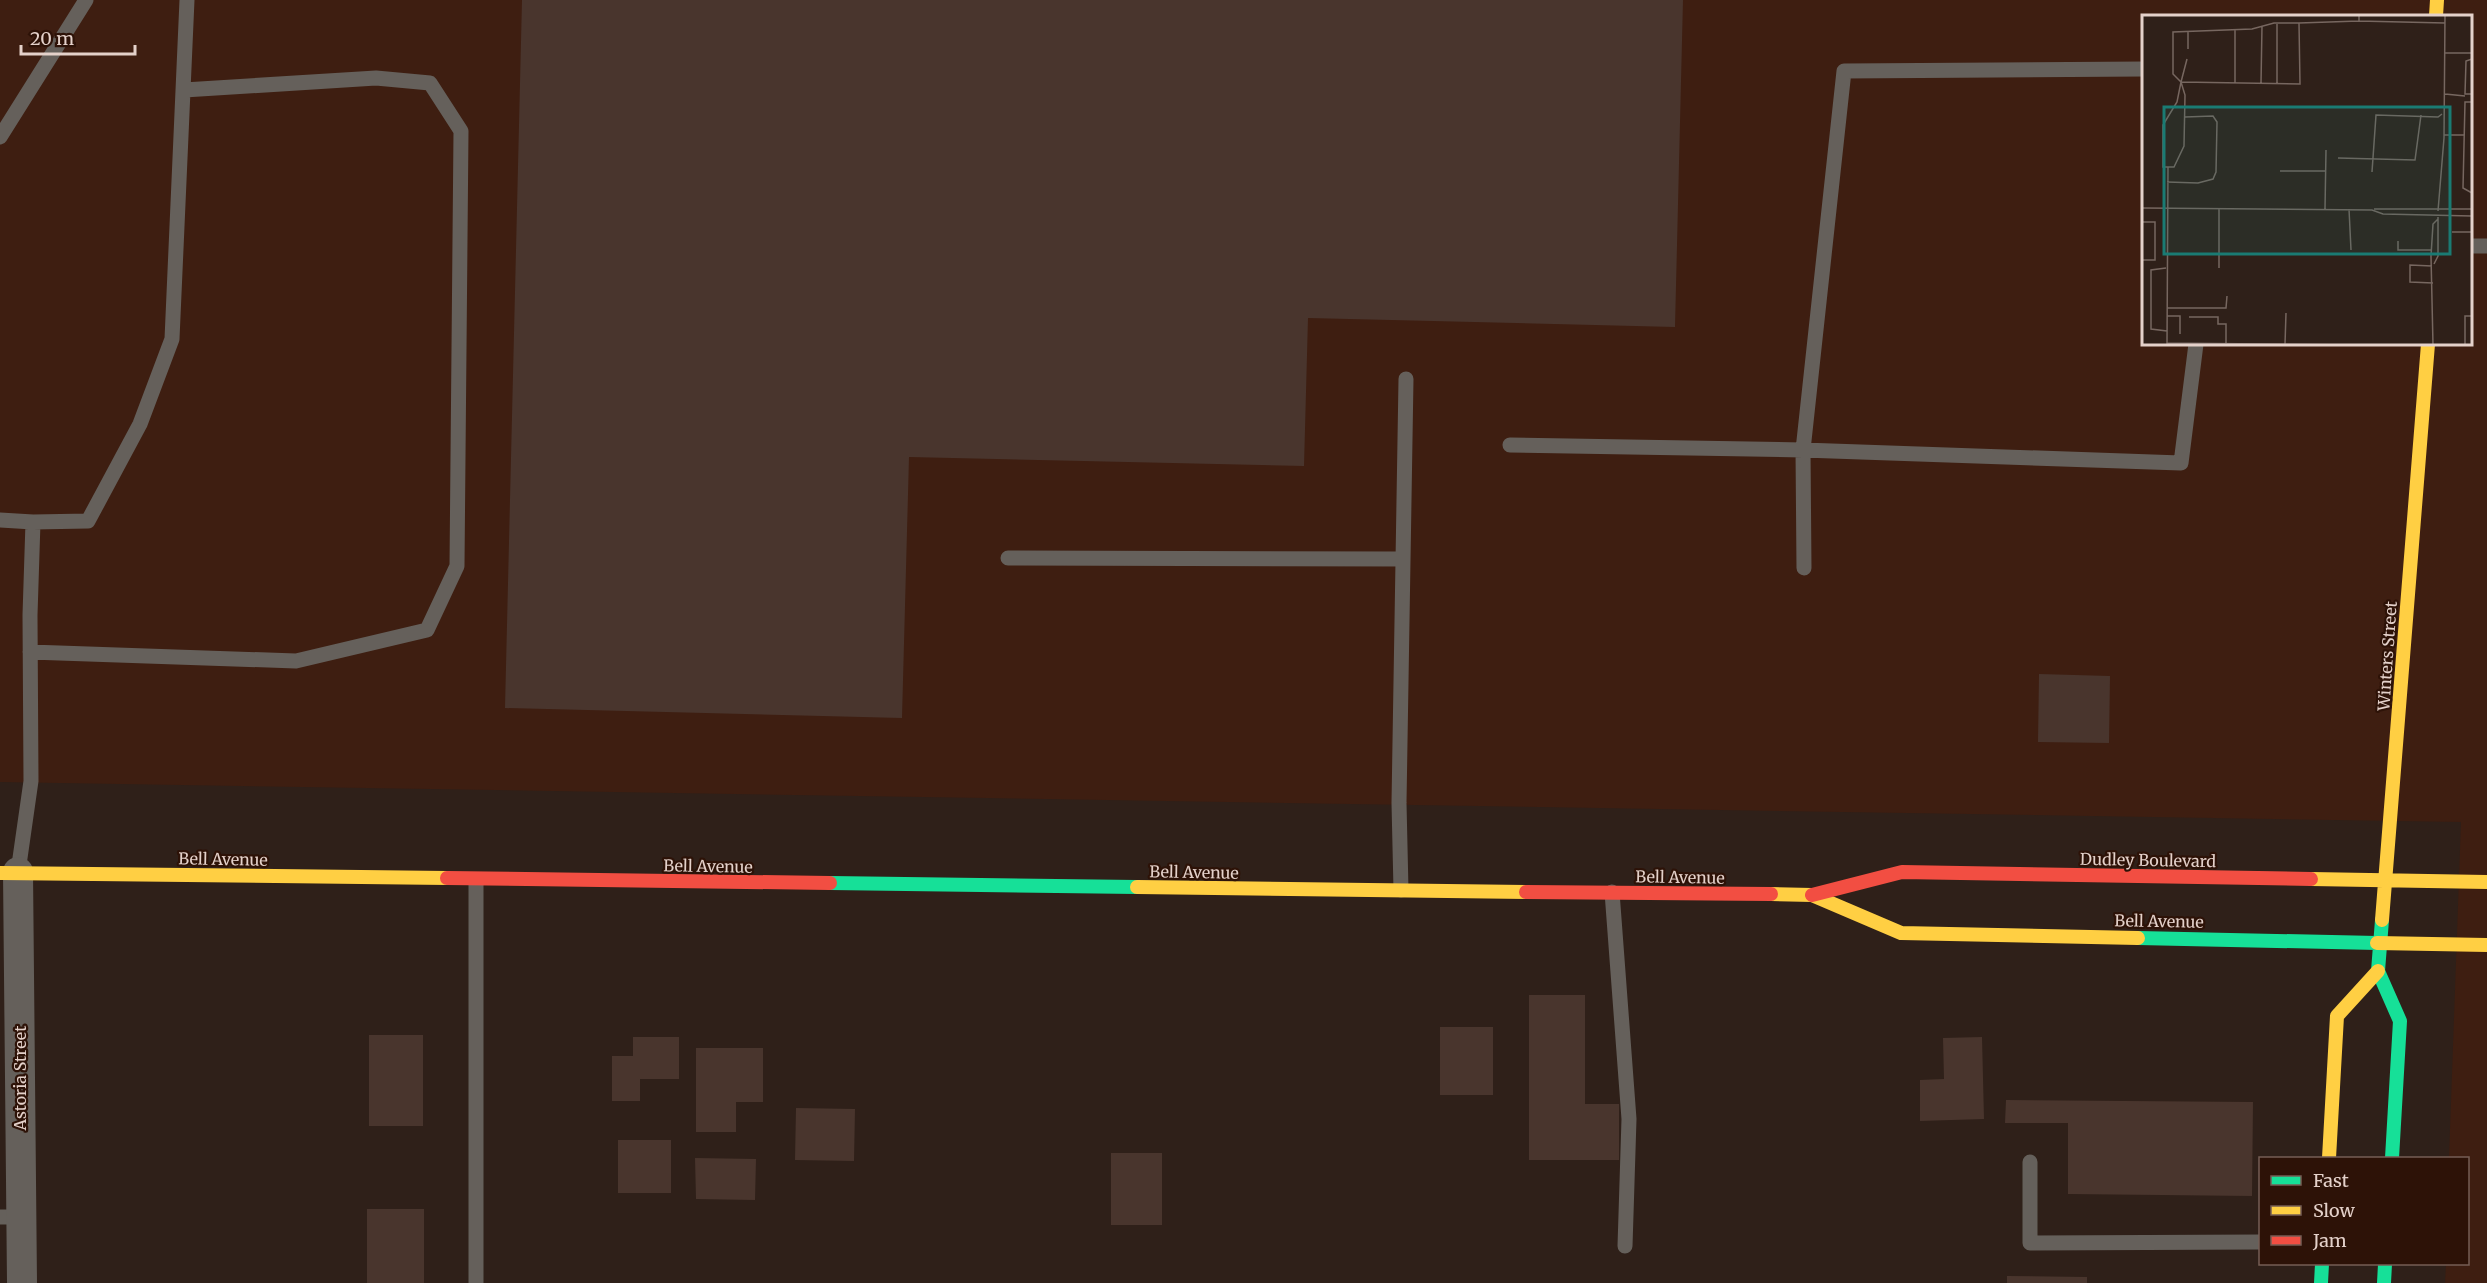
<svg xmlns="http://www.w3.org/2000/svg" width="2487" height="1283" font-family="Merriweather,serif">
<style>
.built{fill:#3e1e11;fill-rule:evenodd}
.building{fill:#49352d}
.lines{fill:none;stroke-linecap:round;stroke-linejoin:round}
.lane{stroke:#65605b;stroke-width:15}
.street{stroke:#65605b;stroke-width:30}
.fast{stroke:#16e098;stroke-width:14}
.slow{stroke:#ffcf43;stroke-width:14}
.jam{stroke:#f24e42;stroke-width:14}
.labels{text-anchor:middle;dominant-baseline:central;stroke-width:4.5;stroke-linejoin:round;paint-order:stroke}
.street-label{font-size:16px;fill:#e4d1ca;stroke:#2d1207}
.inset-road{fill:none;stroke:#776760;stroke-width:1.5}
.view{fill:#1a7b73;fill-opacity:0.15;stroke:#1a7b73;stroke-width:3}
.inset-edge{fill:none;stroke:#e4d1ca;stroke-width:3}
</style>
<rect width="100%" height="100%" fill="#2f2019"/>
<!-- built -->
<path class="built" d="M 0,0 L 2487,0 L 2487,1283 L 2445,1283 L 2446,1264 L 2468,1264 L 2468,1158 L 2449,1158 L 2461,822 L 0,782 ZM 2144,16 L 2470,16 L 2470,344 L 2144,344 Z"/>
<!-- building -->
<path class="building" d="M 522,0 L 1683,0 L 1675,327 L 1308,318 L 1304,466 L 909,457 L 902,718 L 505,708 Z
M 2039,674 L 2110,676 L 2109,743 L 2038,742 Z
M 1529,995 L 1585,995 L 1585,1104 L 1619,1104 L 1619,1160 L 1529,1160 Z
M 1440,1027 L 1493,1027 L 1493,1095 L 1440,1095 Z
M 369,1035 L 423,1035 L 423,1126 L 369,1126 Z
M 633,1037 L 679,1037 L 679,1079 L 640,1079 L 640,1101 L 612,1101 L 612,1056 L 633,1056 Z
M 1982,1037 L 1984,1119 L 1920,1121 L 1920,1080 L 1944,1079 L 1943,1038 Z
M 696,1048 L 763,1048 L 763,1102 L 736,1102 L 736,1132 L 696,1132 Z
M 2006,1100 L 2253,1102 L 2252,1196 L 2068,1194 L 2068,1123 L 2005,1123 Z
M 796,1108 L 855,1109 L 854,1161 L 795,1160 Z
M 618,1140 L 671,1140 L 671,1193 L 618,1193 Z
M 1111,1153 L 1162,1153 L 1162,1225 L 1111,1225 Z
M 695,1158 L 756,1159 L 755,1200 L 696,1199 Z
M 367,1209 L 424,1209 L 424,1283 L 367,1283 Z
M 2007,1276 L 2087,1277 L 2087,1283 L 2007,1283 Z"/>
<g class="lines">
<!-- lane -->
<path class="lane" d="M 0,137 L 86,0
M 2470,246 L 2487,246
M 1510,445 L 1803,450 L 2181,463 L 2196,344
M 0,520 L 33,522
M 1008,558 L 1403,559
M 1804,568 L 1803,450 L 1844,71 L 2144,69
M 30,652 L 296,661 L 427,630 L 457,566 L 461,131 L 430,83 L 376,78 L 184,90
M 18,872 L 31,781 L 30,615 L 33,522 L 88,521 L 140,424 L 172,339 L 187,0
M 476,880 L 476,1283
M 1401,890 L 1399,803 L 1406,379
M 1612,892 L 1629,1119 L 1625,1246
M 2030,1162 L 2030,1243 L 2260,1242
M 0,1217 L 21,1217"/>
<!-- street -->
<path class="street" d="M 18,872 L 22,1283"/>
<!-- fast -->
<path class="fast" d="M 830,883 L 1137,887
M 2382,920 L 2378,971 L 2400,1021 L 2392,1158
M 2138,938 L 2377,943
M 2321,1283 L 2322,1264
M 2384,1283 L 2385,1264"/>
<!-- slow -->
<path class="slow" d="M 2436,16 L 2437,0
M 0,873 L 447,878
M 2311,879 L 2487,882
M 1137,887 L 1526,892
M 1771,894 L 1812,895 L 1901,933 L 2138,938
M 2382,920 L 2428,344
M 2377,943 L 2487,945
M 2329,1158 L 2337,1016 L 2378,971"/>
<!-- jam -->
<path class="jam" d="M 447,878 L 830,883
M 1526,892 L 1771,894
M 1812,895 L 1902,872 L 2311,879"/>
</g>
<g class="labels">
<!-- street labels -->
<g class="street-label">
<text transform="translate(2387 656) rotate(-86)">Winters Street</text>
<text transform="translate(223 859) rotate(1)">Bell Avenue</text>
<text transform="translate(2148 860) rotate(1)">Dudley Boulevard</text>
<text transform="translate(708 866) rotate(1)">Bell Avenue</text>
<text transform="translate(1194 872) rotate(1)">Bell Avenue</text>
<text transform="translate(1680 877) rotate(1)">Bell Avenue</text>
<text transform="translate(2159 921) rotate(1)">Bell Avenue</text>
<text transform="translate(20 1078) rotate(-90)">Astoria Street</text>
</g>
</g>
<!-- overview -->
<g transform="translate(2142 15)">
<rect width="330" height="330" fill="#2f2019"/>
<path class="inset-road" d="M 217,0 L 217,6 L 303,8M 132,8 L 157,8 L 158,69 L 39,67 L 31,59 L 31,17 L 110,14 ZM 157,8 L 217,6M 93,15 L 93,68M 46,16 L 46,34M 303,38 L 330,38M 330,44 L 324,46 L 323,79 L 330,79M 39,67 L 45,44M 119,68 L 120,11M 135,68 L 135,9M 303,79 L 323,81M 330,87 L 323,87 L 321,173 L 330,178M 302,120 L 322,120M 196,143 L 273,145 L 279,100M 138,156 L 183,156M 230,157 L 234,100 L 296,102 L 300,99M 25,167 L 56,168 L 71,164 L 74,157 L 75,107 L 71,101 L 43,102M 0,193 L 230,195 L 241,199 L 330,201M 77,193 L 77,253M 183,194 L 184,135M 207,194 L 209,235M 232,194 L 330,194M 296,196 L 302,123 L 303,0M 0,207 L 13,207 L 13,245 L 0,245M 310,217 L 330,217M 256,226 L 256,235 L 289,235M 292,249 L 296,241 L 296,202M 290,251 L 268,250 L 268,267 L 291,268M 24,253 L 9,255 L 9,314 L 25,316M 25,293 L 84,293 L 85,281M 25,301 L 38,301 L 38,319M 47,302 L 76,302 L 76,309 L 84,309 L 84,328M 25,328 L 210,330M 143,329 L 144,298M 25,330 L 26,152 L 32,152 L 42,131 L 43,80 L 39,67 L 35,87 L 21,110 L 21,152 L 26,152M 291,330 L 289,241 L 291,209 L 296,204M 323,330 L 323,301 L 330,301"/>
<path class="view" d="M 22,92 L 308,92 L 308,239 L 22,239 Z"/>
<rect width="330" height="330" class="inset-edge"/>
</g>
<!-- legend -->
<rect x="2259" y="1157" width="210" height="108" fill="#2d1207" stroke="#765e55" stroke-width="1.5"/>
<rect x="2271" y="1176" width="30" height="9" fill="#16e098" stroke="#765e55" stroke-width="1.5"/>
<text x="2313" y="1187" font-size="18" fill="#e4d1ca">Fast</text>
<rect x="2271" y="1206" width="30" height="9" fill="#ffcf43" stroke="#765e55" stroke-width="1.5"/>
<text x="2313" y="1217" font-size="18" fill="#e4d1ca">Slow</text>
<rect x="2271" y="1236" width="30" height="9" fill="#f24e42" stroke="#765e55" stroke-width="1.5"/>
<text x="2313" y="1247" font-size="18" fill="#e4d1ca">Jam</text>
<!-- scale -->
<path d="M21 45v9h114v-9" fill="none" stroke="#e4d1ca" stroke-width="3"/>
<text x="30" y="45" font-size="18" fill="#e4d1ca" stroke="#2d1207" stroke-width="4.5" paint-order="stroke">20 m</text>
</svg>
